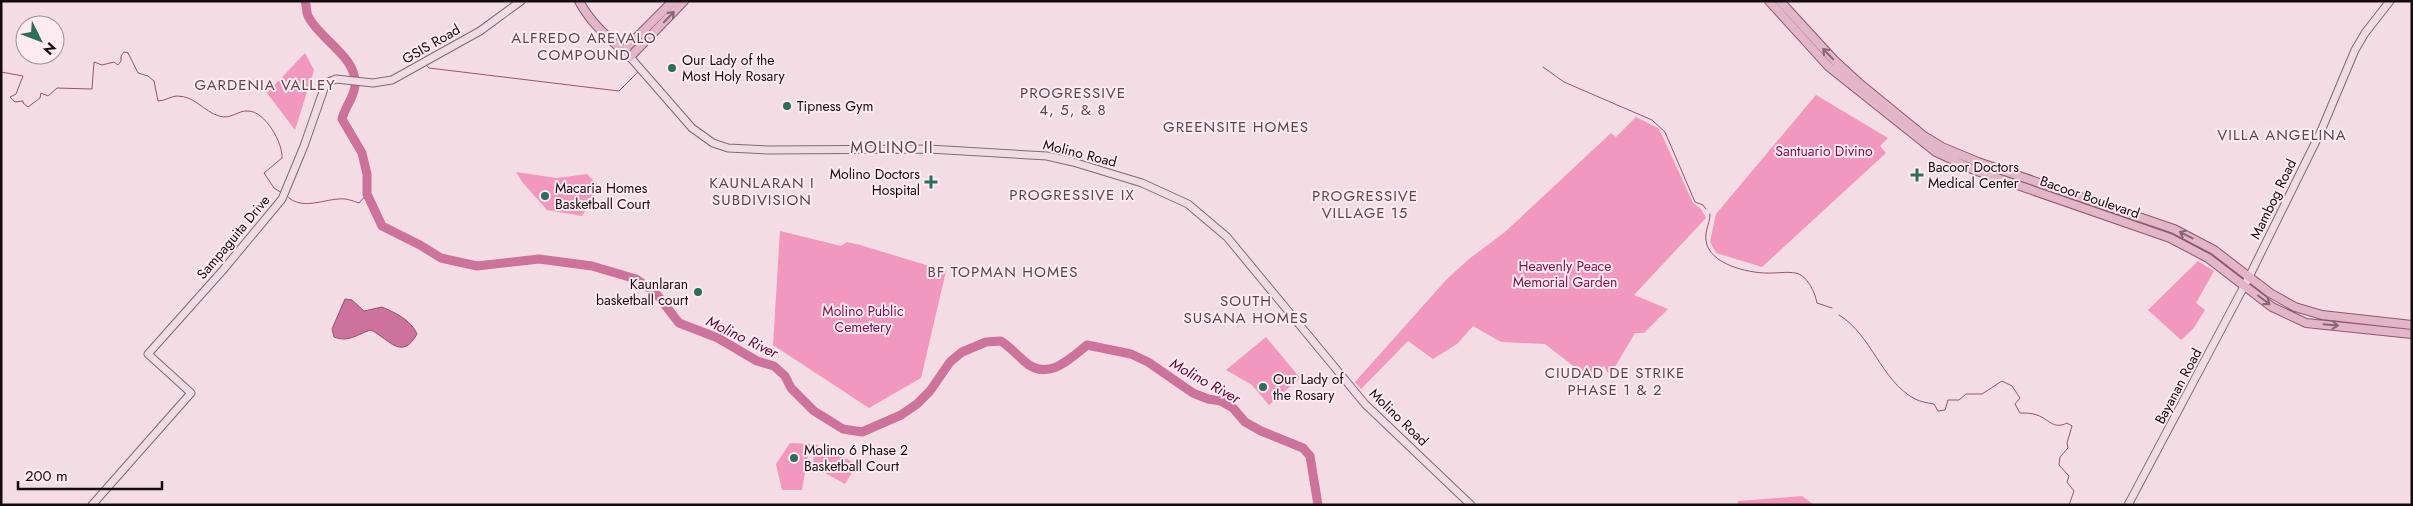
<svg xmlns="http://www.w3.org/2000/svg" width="2413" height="506" font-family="Jost,sans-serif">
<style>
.green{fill:#f297bd}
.water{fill:#cd729a;stroke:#955370}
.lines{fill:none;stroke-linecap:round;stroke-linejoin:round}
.stream{stroke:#955370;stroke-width:1}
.river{stroke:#cd729a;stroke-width:9}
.secondary-casing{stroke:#7f6a72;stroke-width:9}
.primary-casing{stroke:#8d596e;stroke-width:10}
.secondary{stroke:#f0dae3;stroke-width:7}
.primary{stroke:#e2b5c7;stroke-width:8}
.oneway{stroke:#856874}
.poi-dot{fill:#2c6d5c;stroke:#feeaf1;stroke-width:2}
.labels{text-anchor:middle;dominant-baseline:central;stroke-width:4;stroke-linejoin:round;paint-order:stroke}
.street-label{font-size:14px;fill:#130b0e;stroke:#feeaf1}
.poi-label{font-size:14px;fill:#130b0e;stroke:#feeaf1;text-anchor:start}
.park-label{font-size:14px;fill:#7f0e4e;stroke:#feeaf1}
.neighbourhood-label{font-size:15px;letter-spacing:1px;fill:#5b474f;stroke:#feeaf1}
.water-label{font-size:15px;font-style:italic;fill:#5d0837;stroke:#feeaf1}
.quarter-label{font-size:16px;letter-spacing:1px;fill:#5b474f;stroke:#feeaf1}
</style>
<rect width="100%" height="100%" fill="#f4dce4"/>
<!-- green -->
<path class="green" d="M 305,53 L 314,70 L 295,130 L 267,93 Z
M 1816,95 L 1888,138 L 1880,146 L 1886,153 L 1762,267 L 1716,253 L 1710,242 L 1716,214 Z
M 1636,117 L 1658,128 L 1662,135 L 1693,203 L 1701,209 L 1706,218 L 1634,295 L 1668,309 L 1644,333 L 1635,333 L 1612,372 L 1608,373 L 1604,366 L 1585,375 L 1545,344 L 1501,342 L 1473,326 L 1457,344 L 1433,359 L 1408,341 L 1361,389 L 1355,382 L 1447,279 L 1469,259 L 1505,232 L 1611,133 L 1616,137 Z
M 516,172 L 557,178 L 587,174 L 600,187 L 582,216 L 547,210 L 523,183 Z
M 780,231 L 841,246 L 847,242 L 860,245 L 946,271 L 921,378 L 869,408 L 773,345 Z
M 2198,261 L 2214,271 L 2196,303 L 2205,310 L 2193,329 L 2181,340 L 2148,310 Z
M 1266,337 L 1300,378 L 1269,405 L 1252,385 L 1226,370 Z
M 790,443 L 810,444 L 802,490 L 782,490 L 776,464 Z
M 815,444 L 857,464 L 845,484 L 825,473 L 812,472 Z
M 1802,496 L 1814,505 L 1737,505 L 1738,501 Z"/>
<!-- water -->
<path class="water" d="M 345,299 L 352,300 L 364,311 L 382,307 C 396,313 411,320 417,334 C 402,361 390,340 371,330 C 357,334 349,343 334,337 L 332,329 Z"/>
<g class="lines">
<!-- stream -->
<path class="stream" d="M 426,65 L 429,68 L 619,91 L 638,72
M 1543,67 L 1564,82 L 1652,120 L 1665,132 L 1695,202 L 1703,205 L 1706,209
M 1,72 L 23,76 L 16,94 L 10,97 L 15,102 L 23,101 L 23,103 L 28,107 L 40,98 L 41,93 L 48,96 L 57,88 L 92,89 L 94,62 L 102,65 L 114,62 L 118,65 L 121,61 L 121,56 L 124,52 L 128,53 L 138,73 L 148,76 L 154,81 L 158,101 C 165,101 171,96 177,96 C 195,96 203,111 219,116 C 231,120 238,110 248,111 C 265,111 283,143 282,158 L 264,173 L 274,188 L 282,193
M 286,195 C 300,211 321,200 339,199 C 346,198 353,201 359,203 L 367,194
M 1710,214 C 1710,225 1703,232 1707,245 C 1714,266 1752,274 1772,273 C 1780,273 1791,271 1799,274 C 1809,279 1815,293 1817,303 L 1832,308
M 1839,315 C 1872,335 1881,381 1915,399 C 1921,402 1928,403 1934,404 L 1938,411 L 1945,410 L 1948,400 L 1959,400 L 1966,394 L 1982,394 L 2002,381 L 2012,386 L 2020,398 L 2015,404 L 2020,413 C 2025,413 2032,413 2037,415 C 2049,419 2053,430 2067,423 L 2072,426 L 2067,443 L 2068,448 L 2060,457 L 2059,465 L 2069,476 L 2067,482 L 2074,491 L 2069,505"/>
<!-- river -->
<path class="river" d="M 305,1 C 307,6 306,12 308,16 C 319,39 358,57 355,86 C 354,97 345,107 342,119 L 362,153 L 367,174 L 367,194 L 382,226 L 420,245 L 441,258 L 477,266 L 539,259 L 592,266 L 636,279 L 655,292 L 679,323 L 718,338 L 757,361 L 774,366 L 785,376 L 791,388 L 814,411 L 843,429 L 862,432 L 901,415 L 917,404 L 930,391 L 950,362 L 962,352 L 986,342 L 1001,341 C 1010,347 1016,354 1024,361 C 1047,382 1069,360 1087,345 L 1131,354 L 1148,362 L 1193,393 L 1208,399 L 1221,401 L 1233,408 L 1245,422 L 1261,431 L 1303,448 L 1310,456 L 1318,505"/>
<defs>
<path id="secondary" d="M 630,57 L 692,128 L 713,143 L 728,148 L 768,150 L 929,149 L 1047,156 L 1073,162 L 1142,183 L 1188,204 L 1227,237 L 1365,404 L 1471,505
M 92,505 L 191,393 L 148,354 L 223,270 L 282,199 L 304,146 L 326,83 L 336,79 L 373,83 L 392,80 L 480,31 L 521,1
M 2128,505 L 2249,277 L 2321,131 L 2355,50 L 2365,33 L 2390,1"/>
<path id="primary" d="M 579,1 C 592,25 610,39 630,57 L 684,1
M 1769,1 L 1828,66 L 1936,152 L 1974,170 L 2170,238 L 2208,258 L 2272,307 L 2306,323 L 2412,334
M 1780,1 L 1834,60 L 1858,82 L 1924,136 L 1942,147 L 1978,162 L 2174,229 L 2214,250 L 2270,293 L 2295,307 L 2322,315 L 2412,325
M 623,51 L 673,1"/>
</defs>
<!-- secondary casing -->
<use href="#secondary" class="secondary-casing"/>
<!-- primary casing -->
<use href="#primary" class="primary-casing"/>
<!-- secondary -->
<use href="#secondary" class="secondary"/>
<!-- primary -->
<use href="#primary" class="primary"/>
</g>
<!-- one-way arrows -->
<defs><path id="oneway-shaft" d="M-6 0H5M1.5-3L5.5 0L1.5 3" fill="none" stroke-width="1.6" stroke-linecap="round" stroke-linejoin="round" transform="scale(1.25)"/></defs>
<g class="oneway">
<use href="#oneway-shaft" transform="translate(669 17) rotate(-46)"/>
<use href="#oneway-shaft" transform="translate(1828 54) rotate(-134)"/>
<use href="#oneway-shaft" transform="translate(2186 235) rotate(-153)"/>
<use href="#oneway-shaft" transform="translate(2264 300) rotate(37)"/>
<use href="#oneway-shaft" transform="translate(2331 325) rotate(5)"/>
</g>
<!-- markers -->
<g class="poi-dot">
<circle cx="672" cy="68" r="5"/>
<circle cx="787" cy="106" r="5"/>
<path d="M1914.5 167.5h5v5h5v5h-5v5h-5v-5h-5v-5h5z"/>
<path d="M928.5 174.5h5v5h5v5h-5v5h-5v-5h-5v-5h5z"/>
<circle cx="545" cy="196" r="5"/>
<circle cx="698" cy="292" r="5"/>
<circle cx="1263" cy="387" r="5"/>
<circle cx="794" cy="458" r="5"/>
</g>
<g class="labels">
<!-- street labels -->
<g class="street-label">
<text transform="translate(431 44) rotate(-30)">GSIS Road</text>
<text transform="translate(1080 153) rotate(14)">Molino Road</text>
<text transform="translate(2090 197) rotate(19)">Bacoor Boulevard</text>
<text transform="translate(2273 199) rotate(-64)">Mambog Road</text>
<text transform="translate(233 237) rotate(-50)">Sampaguita Drive</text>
<text transform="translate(2178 386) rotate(-62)">Bayanan Road</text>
<text transform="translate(1399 417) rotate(44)">Molino Road</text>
</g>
<!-- poi labels -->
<g class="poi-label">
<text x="682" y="60">Our Lady of the<tspan x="682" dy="16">Most Holy Rosary</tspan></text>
<text x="797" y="106">Tipness Gym</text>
<text x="1928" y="167">Bacoor Doctors<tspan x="1928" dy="16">Medical Center</tspan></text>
<text x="920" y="174" text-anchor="end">Molino Doctors<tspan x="920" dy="16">Hospital</tspan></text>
<text x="555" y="188">Macaria Homes<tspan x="555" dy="16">Basketball Court</tspan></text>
<text x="688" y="284" text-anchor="end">Kaunlaran<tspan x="688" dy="16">basketball court</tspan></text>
<text x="1273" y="379">Our Lady of<tspan x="1273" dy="16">the Rosary</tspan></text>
<text x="804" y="450">Molino 6 Phase 2<tspan x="804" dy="16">Basketball Court</tspan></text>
</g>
<!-- park labels -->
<g class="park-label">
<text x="1824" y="151">Santuario Divino</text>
<text x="1565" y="266">Heavenly Peace<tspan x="1565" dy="16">Memorial Garden</tspan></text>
<text x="863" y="311">Molino Public<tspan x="863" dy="16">Cemetery</tspan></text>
</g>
<!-- neighbourhood labels -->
<g class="neighbourhood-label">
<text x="584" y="38">ALFREDO AREVALO<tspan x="584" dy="17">COMPOUND</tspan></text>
<text x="265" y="85">GARDENIA VALLEY</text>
<text x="1073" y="93">PROGRESSIVE<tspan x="1073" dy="17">4, 5, &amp; 8</tspan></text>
<text x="1236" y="127">GREENSITE HOMES</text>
<text x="2282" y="135">VILLA ANGELINA</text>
<text x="762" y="183">KAUNLARAN I<tspan x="762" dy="17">SUBDIVISION</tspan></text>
<text x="1072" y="195">PROGRESSIVE IX</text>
<text x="1365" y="196">PROGRESSIVE<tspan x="1365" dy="17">VILLAGE 15</tspan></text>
<text x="1003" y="272">BF TOPMAN HOMES</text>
<text x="1246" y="301">SOUTH<tspan x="1246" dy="17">SUSANA HOMES</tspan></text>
<text x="1615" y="373">CIUDAD DE STRIKE<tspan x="1615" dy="17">PHASE 1 &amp; 2</tspan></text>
</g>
<!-- water labels -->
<g class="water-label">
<text transform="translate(742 337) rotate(26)">Molino River</text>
<text transform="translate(1205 381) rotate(29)">Molino River</text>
</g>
<!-- quarter labels -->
<g class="quarter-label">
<text x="892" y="147">MOLINO II</text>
</g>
</g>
<!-- border -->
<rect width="2413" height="506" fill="none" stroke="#130b0e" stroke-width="5"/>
<!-- north arrow -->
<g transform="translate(40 40) rotate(132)"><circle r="24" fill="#feeaf1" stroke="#a09196"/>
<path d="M0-4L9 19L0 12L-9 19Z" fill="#2c6d5c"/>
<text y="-8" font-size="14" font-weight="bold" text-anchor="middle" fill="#130b0e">N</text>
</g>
<!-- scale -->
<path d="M18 481v8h144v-8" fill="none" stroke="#130b0e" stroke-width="2.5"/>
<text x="25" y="481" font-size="15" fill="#130b0e" stroke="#feeaf1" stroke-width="4" paint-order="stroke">200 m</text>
</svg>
